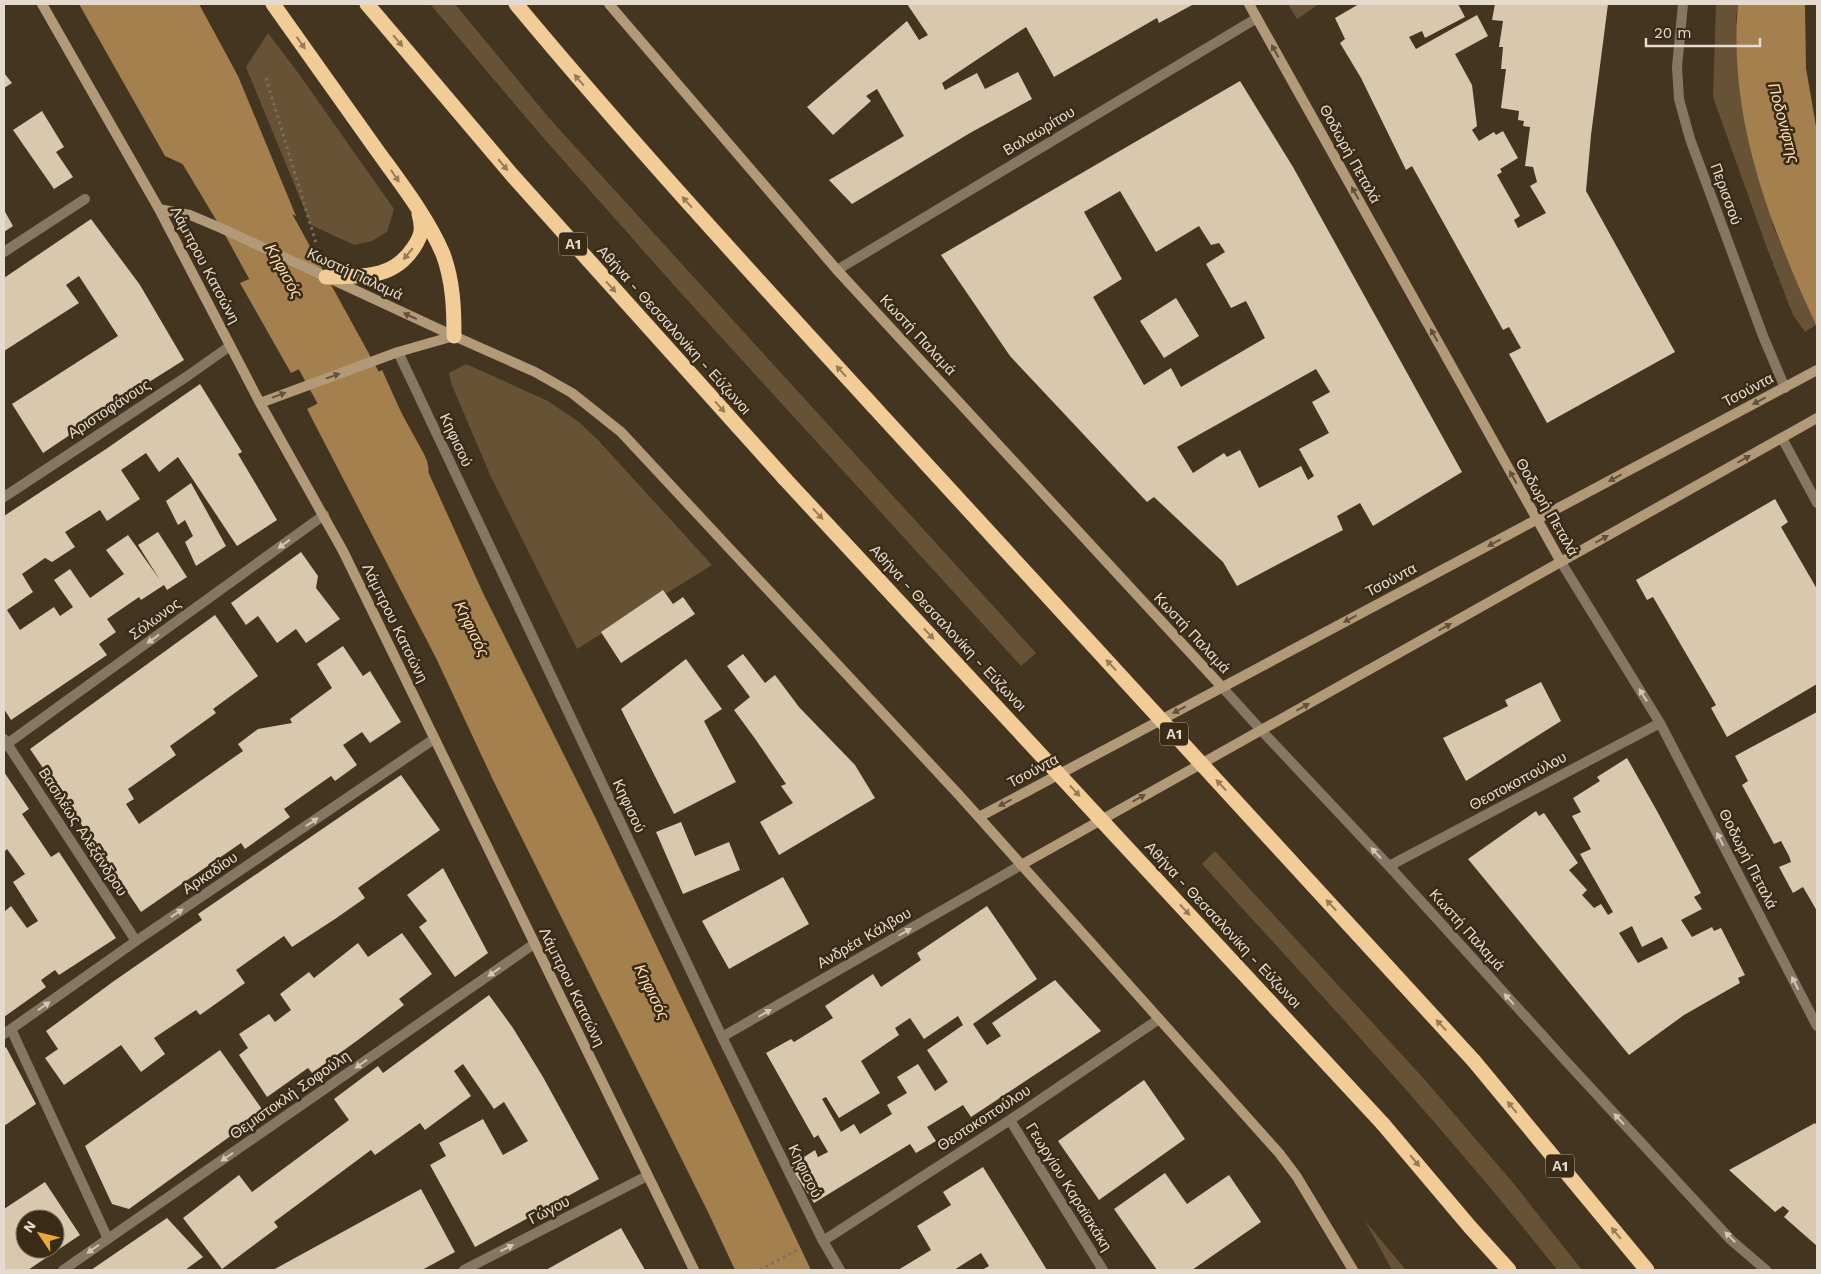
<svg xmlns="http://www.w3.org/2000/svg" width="1821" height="1274" font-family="'Work Sans',sans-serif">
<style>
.green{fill:#675235}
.water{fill:#a3804d}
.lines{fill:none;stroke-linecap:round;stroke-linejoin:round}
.river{stroke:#a3804d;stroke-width:69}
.building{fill:#d9c7ae;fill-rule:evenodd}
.path{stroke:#7b6e5c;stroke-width:3;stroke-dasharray:2.5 4;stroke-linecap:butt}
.lane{stroke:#867762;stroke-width:10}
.street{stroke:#867762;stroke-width:10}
.secondary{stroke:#b29978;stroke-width:10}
.highway{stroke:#f2cc97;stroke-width:15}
.highway-bridge{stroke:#f2cc97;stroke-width:15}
.oneway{fill:#967c56}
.oneway2{fill:#635238}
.oneway3{fill:#d1c7b8}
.labels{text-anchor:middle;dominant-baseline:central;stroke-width:5;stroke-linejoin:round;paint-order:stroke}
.shield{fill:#392b16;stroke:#b1a697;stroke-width:1}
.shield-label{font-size:14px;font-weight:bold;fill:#e4dbce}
.street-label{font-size:15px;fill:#e4dbce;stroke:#392b16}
.water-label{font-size:16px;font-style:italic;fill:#fcddb1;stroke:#392b16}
</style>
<rect width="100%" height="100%" fill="#443520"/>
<!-- green -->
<path class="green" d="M 430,4 L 455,4 L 549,118 L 1036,653 L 1021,666 L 680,292 L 540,134 Z
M 1288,4 L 1319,4 L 1297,19 Z
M 1716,4 L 1738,4 L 1736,19 L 1773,226 L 1816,325 L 1805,332 L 1793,315 L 1767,248 L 1713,97 Z
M 268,33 L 299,74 L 394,209 L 387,232 L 372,241 L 354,245 L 311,225 L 246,67 Z
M 466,364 L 548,401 L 579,422 L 598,440 L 712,565 L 577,649 L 491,477 L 451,383 L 449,373 Z
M 1215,851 L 1425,1080 L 1514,1184 L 1582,1270 L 1557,1270 C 1446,1129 1323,997 1202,864 Z
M 1365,1221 L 1406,1270 L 1392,1270 Z"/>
<!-- water -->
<path class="water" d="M 79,4 L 199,4 L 238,76 L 296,216 L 165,156 Z
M 1738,4 L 1805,4 L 1806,68 L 1817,132 L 1817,324 L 1816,325 C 1769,223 1728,118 1738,4 Z
M 249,279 L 361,338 L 291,373 L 240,283 Z
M 382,370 L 483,593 L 596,819 L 811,1270 L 735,1270 L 708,1212 L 493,780 L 436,658 L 307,409 Z"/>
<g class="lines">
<!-- river -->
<path class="river" d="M 127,4 L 254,216 L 394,471"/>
</g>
<!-- building -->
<path class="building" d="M 907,4 L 1194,4 L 1159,23 L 1157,18 L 1054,77 L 1026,27 L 942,83 L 945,90 L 977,73 L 985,89 L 1018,72 L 1032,99 L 970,133 L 852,204 L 829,180 L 904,136 L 877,89 L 866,96 L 871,101 L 833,135 L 807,107 L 907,21 L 919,40 L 928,35 Z
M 1359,4 L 1458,4 L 1465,17 L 1425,38 L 1422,31 L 1409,37 L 1416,49 L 1477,15 L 1488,36 L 1455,54 L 1472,85 L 1477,126 L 1472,130 L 1479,141 L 1494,132 L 1496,135 L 1503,131 L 1518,158 L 1500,169 L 1502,172 L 1497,175 L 1520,216 L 1514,220 L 1518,228 L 1546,213 L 1530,186 L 1537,182 L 1533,167 L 1525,166 L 1530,127 L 1523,126 L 1524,121 L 1518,120 L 1519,111 L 1501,108 L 1506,69 L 1501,69 L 1503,47 L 1499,47 L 1503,21 L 1492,20 L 1495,4 L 1608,4 L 1591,135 L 1586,191 L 1675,352 L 1547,423 L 1509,354 L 1521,348 L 1509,327 L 1503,330 L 1412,166 L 1406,170 L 1361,78 L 1340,43 L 1345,39 L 1335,18 Z
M 4,73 L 12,83 L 4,88 Z
M 1240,81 L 1293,167 L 1462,472 L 1373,526 L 1360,503 L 1337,516 L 1343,530 L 1237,586 L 1223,562 L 1154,497 L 1147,502 L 1010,356 L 941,255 ZM 1120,191 L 1156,252 L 1199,226 L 1211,245 L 1219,243 L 1225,252 L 1206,264 L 1231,308 L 1246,301 L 1265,338 L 1181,387 L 1171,368 L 1144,385 L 1093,297 L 1122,279 L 1084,212 ZM 1316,369 L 1330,392 L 1312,402 L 1329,433 L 1299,449 L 1314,476 L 1308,480 L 1301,466 L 1259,488 L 1240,450 L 1227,457 L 1224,453 L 1193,473 L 1177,447 Z
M 42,111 L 64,147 L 56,152 L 73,177 L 54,189 L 13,130 Z
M 4,210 L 13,226 L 4,232 Z
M 91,219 L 140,285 L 184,360 L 138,389 L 43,453 L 12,404 L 118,336 L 79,276 L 66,285 L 79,303 L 4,351 L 4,278 Z
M 1176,298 L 1199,336 L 1164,358 L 1140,321 Z
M 200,384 L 242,452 L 238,454 L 277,520 L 237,546 L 178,457 L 159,472 L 146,453 L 121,470 L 140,499 L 107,521 L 100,510 L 65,532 L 75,547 L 52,562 L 45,558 L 22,574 L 33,592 L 7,610 L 20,630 L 54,607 L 60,616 L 73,607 L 54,580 L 70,569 L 90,598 L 124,574 L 106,550 L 128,535 L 160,580 L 138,545 L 158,532 L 187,577 L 167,590 L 164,585 L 141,600 L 139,597 L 107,619 L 116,632 L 99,644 L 107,655 L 11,720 L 4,709 L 4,516 L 106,449 Z
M 191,483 L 226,546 L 196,566 L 185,542 L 193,536 L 185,520 L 178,525 L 166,501 Z
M 1775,499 L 1788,522 L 1781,527 L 1817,589 L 1817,684 L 1727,737 L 1711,708 L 1716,705 L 1653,597 L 1647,600 L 1636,580 Z
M 301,552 L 318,576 L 316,588 L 340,619 L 306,643 L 296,629 L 277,643 L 258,616 L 246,625 L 231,603 Z
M 663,590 L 673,604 L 683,597 L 695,614 L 621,663 L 601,632 Z
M 215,615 L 258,676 L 213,709 L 216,713 L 170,746 L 176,755 L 128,789 L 134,799 L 126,804 L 139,824 L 243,751 L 238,744 L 258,729 L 292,723 L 290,719 L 332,688 L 317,664 L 343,646 L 363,676 L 370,671 L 401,722 L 370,743 L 362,732 L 343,745 L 357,765 L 335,781 L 331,776 L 284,809 L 290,817 L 245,849 L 241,843 L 141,912 L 30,749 Z
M 743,654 L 765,683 L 775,675 L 799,707 L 855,765 L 875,798 L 779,855 L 760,822 L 793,803 L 781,786 L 786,784 L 756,740 L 734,710 L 750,697 L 727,666 Z
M 686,659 L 722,709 L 704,721 L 736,782 L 674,814 L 621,709 Z
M 1541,682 L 1561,721 L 1466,781 L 1443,738 L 1508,706 L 1505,700 Z
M 1817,712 L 1817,911 L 1803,887 L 1793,893 L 1779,867 L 1791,862 L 1789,856 L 1781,841 L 1774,844 L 1742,785 L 1748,781 L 1735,756 Z
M 1627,758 L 1657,811 L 1701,893 L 1694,897 L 1702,909 L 1681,920 L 1692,937 L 1712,927 L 1714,931 L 1721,928 L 1745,975 L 1738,978 L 1740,983 L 1684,1015 L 1629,1055 L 1468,859 L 1536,811 L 1539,816 L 1544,813 L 1578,863 L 1569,870 L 1587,890 L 1582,895 L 1594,908 L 1601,904 L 1608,915 L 1613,912 L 1580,854 L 1591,849 L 1572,816 L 1581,812 L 1573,798 L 1600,781 L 1597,777 ZM 1632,926 L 1642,947 L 1662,937 L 1668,948 L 1638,963 L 1619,933 Z
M 4,772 L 29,809 L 22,814 L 51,857 L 59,852 L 116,938 L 59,975 L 55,970 L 41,980 L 46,987 L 4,1017 L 4,912 L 11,906 L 27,928 L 38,921 L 13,882 L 25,874 L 7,849 L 4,852 Z
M 401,775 L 440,830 L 358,888 L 365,898 L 335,919 L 292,947 L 284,936 L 236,970 L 245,983 L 200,1015 L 196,1010 L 154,1038 L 165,1054 L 141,1072 L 121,1045 L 64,1085 L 45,1058 L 58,1049 L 46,1031 L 114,981 L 202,920 L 198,914 Z
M 681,822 L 695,856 L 729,842 L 740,870 L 683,894 L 656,832 Z
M 443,868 L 488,953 L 455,977 L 419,927 L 427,921 L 407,895 Z
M 783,877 L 809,924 L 729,969 L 702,921 Z
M 987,906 L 1037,979 L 973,1024 L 987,1045 L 1001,1036 L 992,1023 L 1055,980 L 1101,1031 L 971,1117 L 963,1105 L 927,1127 L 936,1141 L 916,1153 L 910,1144 L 814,1203 L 790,1166 L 815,1150 L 818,1157 L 828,1152 L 818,1135 L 814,1138 L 766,1053 L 791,1039 L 794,1042 L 833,1018 L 825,1006 L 873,974 L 881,987 L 921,960 L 917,953 ZM 958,1016 L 963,1025 L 927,1050 L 948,1082 L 935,1091 L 918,1064 L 897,1077 L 907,1093 L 887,1105 L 892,1114 L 860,1134 L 854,1124 L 841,1132 L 822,1099 L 826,1097 L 839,1118 L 880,1093 L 861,1061 L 899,1035 L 895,1028 L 910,1018 L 924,1039 Z
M 402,933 L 432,974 L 399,999 L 404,1005 L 358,1040 L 312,1073 L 308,1068 L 267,1097 L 239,1055 L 248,1048 L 239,1034 L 269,1014 L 275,1022 L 291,1010 L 280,994 L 309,972 L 314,978 L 358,943 L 368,957 Z
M 489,995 L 513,1028 L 543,1077 L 599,1179 L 475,1247 L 430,1165 L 446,1156 L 439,1143 L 483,1119 L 503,1155 L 528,1141 L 504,1102 L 494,1109 L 463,1064 L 454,1071 L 471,1096 L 425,1130 L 420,1123 L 375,1155 L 371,1150 L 274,1222 L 278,1227 L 222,1269 L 183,1218 L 239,1175 L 252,1192 L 349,1120 L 334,1099 L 378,1066 L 383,1073 Z
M 6,1047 L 36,1104 L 4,1126 L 4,1049 Z
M 220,1050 L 264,1112 L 129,1209 L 112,1204 L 85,1146 Z
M 1144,1080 L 1185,1139 L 1099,1200 L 1058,1141 Z
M 1815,1123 L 1817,1126 L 1817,1246 L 1784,1217 L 1789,1211 L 1783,1206 L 1775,1212 L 1729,1170 Z
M 983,1167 L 1047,1270 L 982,1270 L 989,1266 L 981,1253 L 954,1270 L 898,1270 L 931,1250 L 917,1226 L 951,1205 L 943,1192 Z
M 1165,1173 L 1187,1204 L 1229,1175 L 1261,1222 L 1192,1270 L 1157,1270 L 1114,1209 Z
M 45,1182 L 80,1235 L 28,1270 L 4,1270 L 4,1209 ZM 25,1219 L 55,1219 L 55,1249 L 25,1249 Z
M 421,1189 L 455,1252 L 422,1270 L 273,1270 Z
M 167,1218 L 203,1257 L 185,1270 L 91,1270 Z
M 621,1228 L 645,1270 L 546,1270 Z"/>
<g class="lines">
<!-- path -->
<path class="path" d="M 266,78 L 316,243
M 760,1270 L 799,1249"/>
<!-- lane -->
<path class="lane" d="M 11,1029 L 108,1239"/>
<!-- street -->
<path class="street" d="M 1683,4 L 1677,67 L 1679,99 L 1690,139 L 1763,336 L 1785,388
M 4,252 L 85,199
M 837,270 L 1257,18
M 398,352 L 722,1037 L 823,1241 L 840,1270
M 1782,438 L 1817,503
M 4,497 L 186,377 L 230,346
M 1561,562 L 1660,723 L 1817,1026
M 1222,687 L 1261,730 L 1389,866 L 1564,1059 L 1731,1240 L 1766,1270
M 4,739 L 136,941
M 4,746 L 324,515
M 1389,866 L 1660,723
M 4,1034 L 136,941 L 434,739
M 722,1037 L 1021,865
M 1010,1120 L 1103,1270
M 823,1241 L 1010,1120 L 1159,1019
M 63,1270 L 534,944
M 464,1270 L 647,1176"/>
<!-- secondary -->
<path class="secondary" d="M 42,4 L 159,209 L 260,403 L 343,551 L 694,1270
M 609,4 L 837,270 L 1222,687
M 1249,4 L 1561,562
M 159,209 L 190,215 L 221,228 L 454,336 L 535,372 L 572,393 L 621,432 L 959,795 L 1279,1153 L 1297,1177 L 1353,1270
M 260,403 L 398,352 L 454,336
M 979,817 L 1817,370
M 1021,865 L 1817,418"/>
<!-- highway -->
<path class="highway" d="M 273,4 C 307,52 342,101 376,149 C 399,181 428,218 443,254 C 453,281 454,308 454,336
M 367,4 L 512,175 L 785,479
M 516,4 C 631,142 753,275 874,407
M 326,277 C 361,276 393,280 414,247 C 422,235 423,228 419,214
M 1474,1061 L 1647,1270
M 1383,1124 L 1470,1227 L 1509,1270"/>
<!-- highway-bridge -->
<path class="highway-bridge" d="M 874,407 L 1474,1061
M 785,479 L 1383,1124"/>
</g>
<!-- one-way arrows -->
<defs><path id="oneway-solid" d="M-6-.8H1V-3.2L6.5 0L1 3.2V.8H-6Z" transform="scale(1.25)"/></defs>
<g class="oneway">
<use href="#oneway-solid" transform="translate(398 41) rotate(50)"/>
<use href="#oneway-solid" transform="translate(301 43) rotate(55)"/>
<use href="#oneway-solid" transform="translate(579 80) rotate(-131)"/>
<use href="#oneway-solid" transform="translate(503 165) rotate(50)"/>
<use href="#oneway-solid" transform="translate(395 176) rotate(56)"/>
<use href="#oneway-solid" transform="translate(687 202) rotate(-132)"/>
<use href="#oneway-solid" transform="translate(408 254) rotate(129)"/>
<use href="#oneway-solid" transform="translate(611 287) rotate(48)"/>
<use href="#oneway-solid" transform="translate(841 371) rotate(-132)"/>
<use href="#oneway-solid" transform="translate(720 407) rotate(48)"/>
<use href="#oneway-solid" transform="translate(818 514) rotate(47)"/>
<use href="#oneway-solid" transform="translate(929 634) rotate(47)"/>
<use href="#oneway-solid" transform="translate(1111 665) rotate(-133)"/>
<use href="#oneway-solid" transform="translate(1221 785) rotate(-133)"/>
<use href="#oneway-solid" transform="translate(1075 791) rotate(47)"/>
<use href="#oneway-solid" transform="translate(1331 905) rotate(-133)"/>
<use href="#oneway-solid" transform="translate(1185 910) rotate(47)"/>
<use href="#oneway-solid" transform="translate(1441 1025) rotate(-133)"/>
<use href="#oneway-solid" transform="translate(1512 1107) rotate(-129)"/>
<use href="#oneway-solid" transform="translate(1415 1161) rotate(50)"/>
<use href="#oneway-solid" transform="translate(1616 1233) rotate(-130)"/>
</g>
<g class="oneway2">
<use href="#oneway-solid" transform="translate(1275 51) rotate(-119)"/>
<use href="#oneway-solid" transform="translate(1355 193) rotate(-119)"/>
<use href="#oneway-solid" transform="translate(410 316) rotate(-155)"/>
<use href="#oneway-solid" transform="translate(1434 335) rotate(-119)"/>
<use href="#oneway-solid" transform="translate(333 376) rotate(-20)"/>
<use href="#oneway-solid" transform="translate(279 395) rotate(-20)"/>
<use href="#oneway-solid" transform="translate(1759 401) rotate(152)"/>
<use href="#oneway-solid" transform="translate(1744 459) rotate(-29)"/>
<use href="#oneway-solid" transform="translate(1513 477) rotate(-119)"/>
<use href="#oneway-solid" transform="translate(1615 478) rotate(152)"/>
<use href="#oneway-solid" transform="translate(1602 539) rotate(-29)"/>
<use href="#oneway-solid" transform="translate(1494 543) rotate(152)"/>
<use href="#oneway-solid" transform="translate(1350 619) rotate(152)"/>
<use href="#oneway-solid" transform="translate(1445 627) rotate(-29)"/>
<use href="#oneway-solid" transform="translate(1303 707) rotate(-29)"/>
<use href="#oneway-solid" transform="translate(1179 710) rotate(152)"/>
<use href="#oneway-solid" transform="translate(1139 798) rotate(-29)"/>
<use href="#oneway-solid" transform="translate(1005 803) rotate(152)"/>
</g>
<g class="oneway3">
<use href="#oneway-solid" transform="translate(284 544) rotate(144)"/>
<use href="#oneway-solid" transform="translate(153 639) rotate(144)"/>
<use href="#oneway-solid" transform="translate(1643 695) rotate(-122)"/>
<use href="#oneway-solid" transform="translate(312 822) rotate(-34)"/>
<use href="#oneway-solid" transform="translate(1720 839) rotate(-117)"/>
<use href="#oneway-solid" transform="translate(1376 853) rotate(-133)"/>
<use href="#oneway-solid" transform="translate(177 913) rotate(-34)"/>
<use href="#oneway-solid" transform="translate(905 932) rotate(-30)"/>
<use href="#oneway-solid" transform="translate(494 972) rotate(145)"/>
<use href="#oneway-solid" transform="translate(1795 983) rotate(-117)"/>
<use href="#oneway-solid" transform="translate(1509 999) rotate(-132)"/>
<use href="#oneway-solid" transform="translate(44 1006) rotate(-35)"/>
<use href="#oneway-solid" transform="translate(765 1013) rotate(-30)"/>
<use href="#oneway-solid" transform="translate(361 1064) rotate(145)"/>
<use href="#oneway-solid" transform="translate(1619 1119) rotate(-133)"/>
<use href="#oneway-solid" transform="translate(227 1157) rotate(145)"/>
<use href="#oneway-solid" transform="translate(1730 1237) rotate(-135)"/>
<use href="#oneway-solid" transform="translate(507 1248) rotate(-27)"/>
<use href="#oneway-solid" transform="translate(93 1249) rotate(145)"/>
</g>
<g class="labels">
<!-- shield labels -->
<g class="shield">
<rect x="559" y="232.5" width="28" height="23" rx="4"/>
<rect x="1160" y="722.5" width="28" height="23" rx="4"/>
<rect x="1546" y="1154.5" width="28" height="23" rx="4"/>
</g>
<g class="shield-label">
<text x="573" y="244">Α1</text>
<text x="1174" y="734">Α1</text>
<text x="1560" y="1166">Α1</text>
</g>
<!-- street labels -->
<g class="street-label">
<text transform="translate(1039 131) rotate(-31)">Βαλαωρίτου</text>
<text transform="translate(1350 154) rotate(61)">Θοδωρή Πεταλά</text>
<text transform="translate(1726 194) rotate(70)">Περισσού</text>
<text transform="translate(205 265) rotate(62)">Λάμπρου Κατσώνη</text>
<text transform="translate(355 274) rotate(25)">Κωστή Παλαμά</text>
<text transform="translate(674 330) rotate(48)">Αθήνα - Θεσσαλονίκη - Εύζωνοι</text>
<text transform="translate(918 335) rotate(47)">Κωστή Παλαμά</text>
<text transform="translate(1748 390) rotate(-28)">Τσούντα</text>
<text transform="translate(109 409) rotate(-33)">Αριστοφάνους</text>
<text transform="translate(456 440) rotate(65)">Κηφισού</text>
<text transform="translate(1547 507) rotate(60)">Θοδωρή Πεταλά</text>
<text transform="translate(1391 580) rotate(-28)">Τσούντα</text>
<text transform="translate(155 619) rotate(-36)">Σόλωνος</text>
<text transform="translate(395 623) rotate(64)">Λάμπρου Κατσώνη</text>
<text transform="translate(948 628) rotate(47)">Αθήνα - Θεσσαλονίκη - Εύζωνοι</text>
<text transform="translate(1192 633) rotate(47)">Κωστή Παλαμά</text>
<text transform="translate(1033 771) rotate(-28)">Τσούντα</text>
<text transform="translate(1518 781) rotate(-28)">Θεοτοκοπούλου</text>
<text transform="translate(629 806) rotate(65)">Κηφισού</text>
<text transform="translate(83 832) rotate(57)">Βασιλέως Αλεξάνδρου</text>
<text transform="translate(1748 859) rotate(63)">Θοδωρή Πεταλά</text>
<text transform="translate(210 873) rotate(-34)">Αρκαδίου</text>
<text transform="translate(1223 925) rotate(47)">Αθήνα - Θεσσαλονίκη - Εύζωνοι</text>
<text transform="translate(1467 930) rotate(48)">Κωστή Παλαμά</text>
<text transform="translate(864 938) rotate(-30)">Ανδρέα Κάλβου</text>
<text transform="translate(572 987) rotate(64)">Λάμπρου Κατσώνη</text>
<text transform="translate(290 1095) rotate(-35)">Θεμιστοκλή Σοφούλη</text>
<text transform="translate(984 1118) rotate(-33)">Θεοτοκοπούλου</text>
<text transform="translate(805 1171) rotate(64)">Κηφισού</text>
<text transform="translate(1069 1187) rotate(58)">Γεωργίου Καραϊσκάκη</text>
<text transform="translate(549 1210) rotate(-27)">Γώγου</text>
</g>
<!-- water labels -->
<g class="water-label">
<text transform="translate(1784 123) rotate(75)">Ποδονίφτης</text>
<text transform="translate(284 271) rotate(61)">Κηφισός</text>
<text transform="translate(472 629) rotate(64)">Κηφισός</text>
<text transform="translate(652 992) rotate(64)">Κηφισός</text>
</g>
</g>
<!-- border -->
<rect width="1821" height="1274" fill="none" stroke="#e4dbce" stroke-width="10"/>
<!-- north arrow -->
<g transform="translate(40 1234) rotate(305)"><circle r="24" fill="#392b16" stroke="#7d7160"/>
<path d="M0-4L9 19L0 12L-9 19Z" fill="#eca93a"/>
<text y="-8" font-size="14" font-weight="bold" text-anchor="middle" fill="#e4dbce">N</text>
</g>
<!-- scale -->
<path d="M1646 38v8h114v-8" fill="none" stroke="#e4dbce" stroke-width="2.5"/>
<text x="1654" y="38" font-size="15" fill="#e4dbce" stroke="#392b16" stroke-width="4" paint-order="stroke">20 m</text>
</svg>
